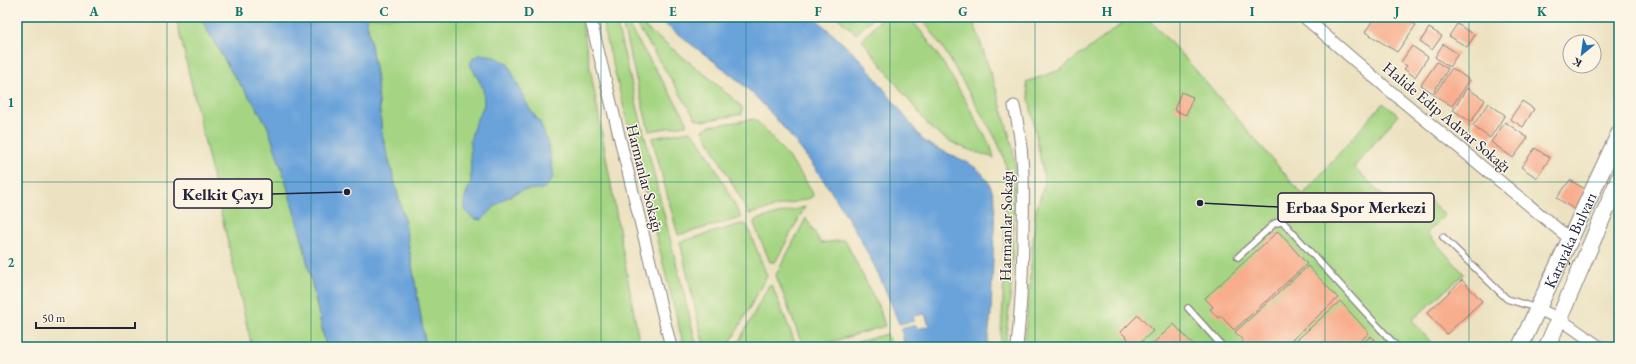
<svg xmlns="http://www.w3.org/2000/svg" width="1636" height="364" font-family="'EB Garamond',serif">
<style>
.green{fill:#a5d583;stroke:#647c5f}
.water{fill:#6ba3da;stroke:#46628a}
.building{fill:#f8ad8d}
.lines{fill:none;stroke-linecap:round;stroke-linejoin:round}
.lane-casing{stroke:#87827e;stroke-width:8}
.street-casing{stroke:#87827e;stroke-width:13}
.secondary-casing{stroke:#87827e;stroke-width:18}
.lane{stroke:#fff;stroke-width:5.5}
.street{stroke:#fff;stroke-width:11}
.secondary{stroke:#fff;stroke-width:16}
.grid{fill:none;stroke:#0f766e;stroke-width:1;stroke-opacity:0.55}
.labels{text-anchor:middle;dominant-baseline:central;stroke-width:3;stroke-linejoin:round;paint-order:stroke}
.street-label{font-size:16px;fill:#22223b;stroke:#fcf5e5}
.leader{fill:none;stroke:#22223b;stroke-width:1.5}
.callout-dot{fill:#22223b;stroke:#fcf5e5;stroke-width:1.5}
.callout{fill:#fcf5e5;stroke:#22223b;stroke-width:1.5}
.callout-label{font-size:17px;text-anchor:middle;font-weight:bold;fill:#22223b}
.neatline{fill:none;stroke:#0f766e;stroke-width:1.5}
.grid-label{font-size:13px;text-anchor:middle;font-weight:bold;fill:#0f766e}
</style>
<rect width="100%" height="100%" fill="#fcf5e5"/>
<filter id="ink" filterUnits="userSpaceOnUse"><feTurbulence type="fractalNoise" baseFrequency=".025" numOctaves="2"/><feDisplacementMap in="SourceGraphic" scale="8" xChannelSelector="R" yChannelSelector="G"/><feConvolveMatrix kernelMatrix="1 2 1 2 8 2 1 2 1" color-interpolation-filters="sRGB"/></filter>
<filter id="wash" filterUnits="userSpaceOnUse"><feTurbulence type="fractalNoise" baseFrequency=".012" numOctaves="4" result="noise"/><feDisplacementMap in="SourceGraphic" scale="16" xChannelSelector="R" yChannelSelector="G"/><feGaussianBlur stdDeviation="0.9" result="paint"/><feColorMatrix in="noise" values="0 0 0 0 0 0 0 0 0 0 0 0 0 0 0 0 0 1.4 0 .05"/><feComposite in="paint" operator="in"/></filter>
<g filter="url(#wash)">
<rect width="100%" height="100%" fill="#ece2c1"/>
<!-- green -->
<path class="green" d="M 176,17 L 200,17 L 232,73 L 253,102 L 267,125 L 285,179 L 303,243 L 326,347 L 252,347 Z
M 366,17 L 581,17 L 640,347 L 426,347 L 404,218 L 382,134 L 376,74 Z
M 601,17 L 615,17 L 697,347 L 684,347 Z
M 837,17 L 874,17 L 856,34 Z
M 883,17 L 909,17 C 943,55 966,103 991,147 L 994,158 C 970,150 943,143 926,122 L 862,40 Z
M 920,17 L 972,17 L 996,89 L 1011,141 L 1015,161 L 1011,289 L 1005,347 L 1000,347 L 1003,303 L 1006,167 C 1002,144 986,123 975,103 C 958,74 942,42 920,17 Z
M 1131,17 L 1147,17 L 1193,67 L 1303,195 L 1383,103 L 1398,115 L 1354,167 L 1408,220 L 1429,200 L 1445,215 L 1427,233 L 1464,274 L 1412,320 L 1435,347 L 1024,347 L 1036,210 L 1045,183 L 1026,82 L 1060,70 Z
M 621,18 L 624,18 L 684,116 L 687,121 L 686,125 L 649,131 Z
M 637,21 L 708,77 L 742,107 L 742,114 L 703,121 L 696,119 L 635,22 Z
M 754,119 C 765,128 812,183 813,196 L 810,198 L 749,214 L 703,130 L 709,126 Z
M 690,131 C 700,134 734,204 741,218 L 678,235 L 652,138 Z
M 805,207 L 777,259 L 775,262 L 770,262 L 754,224 L 755,220 Z
M 806,218 L 821,243 L 845,240 L 880,310 L 885,326 L 814,347 L 803,347 L 776,275 Z
M 741,224 L 747,225 L 767,276 L 728,347 L 704,347 L 680,242 Z
M 769,285 L 772,286 L 797,347 L 736,347 Z
M 887,334 L 891,347 L 840,347 Z"/>
<!-- water -->
<path class="water" d="M 200,17 L 366,17 L 376,74 L 382,134 L 404,218 L 426,347 L 326,347 L 303,243 L 285,179 L 267,125 L 253,102 L 232,73 Z
M 656,17 L 814,17 L 862,61 L 923,140 C 953,161 988,159 995,202 L 991,313 L 987,347 L 905,347 L 901,329 L 916,325 L 917,329 L 929,326 L 925,314 L 913,316 L 914,321 L 899,324 C 871,245 816,160 758,99 C 727,68 690,45 656,17 Z
M 481,54 L 494,56 L 508,64 L 529,108 L 541,124 L 548,144 L 554,176 C 543,193 544,188 526,190 C 521,190 513,194 508,197 C 498,202 490,211 482,220 L 474,219 L 464,210 L 464,200 L 471,181 L 470,141 L 475,123 L 484,105 L 483,88 L 470,64 L 473,58 Z"/>
<g id="blocks">
<!-- building -->
<path class="building" d="M 1375,17 L 1404,17 L 1416,25 L 1397,52 L 1365,32 Z
M 1457,24 L 1475,35 L 1467,47 L 1449,36 Z
M 1429,28 L 1442,36 L 1432,50 L 1420,42 Z
M 1443,44 L 1458,54 L 1449,67 L 1435,57 Z
M 1412,46 L 1428,57 L 1415,77 L 1404,69 L 1407,66 L 1401,62 Z
M 1437,62 L 1448,69 L 1433,93 L 1421,85 Z
M 1452,68 L 1470,80 L 1452,106 L 1434,95 Z
M 1467,88 L 1485,100 L 1471,122 L 1453,110 Z
M 1181,92 L 1193,97 L 1186,115 L 1174,110 Z
M 1522,101 L 1534,109 L 1523,127 L 1510,119 Z
M 1488,103 L 1505,115 L 1490,138 L 1473,126 Z
M 1505,122 L 1528,138 L 1513,158 L 1491,142 Z
M 1535,148 L 1550,158 L 1537,178 L 1521,167 Z
M 1570,180 L 1588,191 L 1575,210 L 1557,198 Z
M 1278,231 L 1307,264 L 1234,330 L 1221,316 L 1218,318 L 1210,309 L 1213,307 L 1205,298 Z
M 1308,266 L 1338,298 L 1284,347 L 1244,347 L 1241,344 L 1243,341 L 1235,332 Z
M 1462,280 L 1482,301 L 1447,334 L 1427,313 Z
M 1340,301 L 1369,333 L 1354,347 L 1289,347 Z
M 1138,315 L 1153,331 L 1136,347 L 1121,332 Z
M 1174,324 L 1195,347 L 1149,347 Z
M 1371,336 L 1381,347 L 1358,347 Z"/>
</g>
</g>
<g filter="url(#ink)">
<use href="#blocks" fill-opacity="0" stroke="#87827e" stroke-width="1"/>
<g class="lines">
<defs>
<path id="lane" d="M 1443,237 L 1507,299 L 1536,308
M 1238,257 L 1275,223 L 1283,222 L 1397,347
M 1188,308 L 1223,347"/>
<path id="street" d="M 590,17 L 671,347
M 1304,17 L 1389,90 L 1570,239
M 1014,106 C 1024,147 1024,186 1023,228 C 1023,267 1021,308 1017,347
M 1538,309 L 1560,319 L 1600,347"/>
<g id="secondary">
<path id="s1" d="M 1520,347 L 1619,134"/>
<path d="M 1547,347 L 1619,179"/>
</g>
</defs>
<!-- lane casing -->
<use href="#lane" class="lane-casing"/>
<!-- street casing -->
<use href="#street" class="street-casing"/>
<!-- secondary casing -->
<use href="#secondary" class="secondary-casing"/>
<!-- lane -->
<use href="#lane" class="lane"/>
<!-- street -->
<use href="#street" class="street"/>
<!-- secondary -->
<use href="#secondary" class="secondary"/>
</g>
</g>
<!-- grid -->
<path class="grid" d="M 167,17 L 167,347M 311,17 L 311,347M 456,17 L 456,347M 601,17 L 601,347M 746,17 L 746,347M 890,17 L 890,347M 1035,17 L 1035,347M 1180,17 L 1180,347M 1325,17 L 1325,347M 1469,17 L 1469,347M 17,182 L 1619,182"/>
<g class="labels">
<!-- street labels -->
<g class="street-label">
<text transform="translate(1447 117) rotate(40)">Halide Edip Adıvar Sokağı</text>
<text transform="translate(645 178) rotate(76)">Harmanlar Sokağı</text>
<text transform="translate(1006 226) rotate(-89)">Harmanlar Sokağı</text>
<text stroke="none"><textPath href="#s1" startOffset="118">Karayaka Bulvarı</textPath></text>
</g>
</g>
<!-- callouts -->
<path class="leader" d="M347 192L272 194M1200 203L1278 207"/>
<g class="callout-dot">
<circle cx="347" cy="192" r="4"/>
<circle cx="1200" cy="203" r="4"/>
</g>
<g class="callout">
<rect x="174" y="179" width="98" height="29" rx="4"/>
<rect x="1278" y="193" width="156" height="29" rx="4"/>
</g>
<g class="callout-label">
<text x="223" y="200">Kelkit Çayı</text>
<text x="1356" y="213">Erbaa Spor Merkezi</text>
</g>
<!-- margin -->
<rect width="1636" height="364" fill="none" stroke="#fcf5e5" stroke-width="44"/>
<!-- north arrow -->
<g transform="translate(1582 54) rotate(209)"><circle r="19" fill="#fcf5e5" stroke="#a5a1a1"/>
<path d="M0-3L7 15L0 10L-7 15Z" fill="#1f6fb2"/>
<text y="-6" font-size="11" font-weight="bold" text-anchor="middle" fill="#22223b">K</text>
</g>
<!-- scale -->
<path d="M36 322v6h99v-6" fill="none" stroke="#22223b" stroke-width="2"/>
<text x="42" y="322" font-size="12" fill="#22223b" stroke="#fcf5e5" stroke-width="3" paint-order="stroke">50 m</text>
<rect x="22" y="22" width="1592" height="320" class="neatline"/>
<g class="grid-label">
<text x="94" y="16">A</text>
<text x="239" y="16">B</text>
<text x="384" y="16">C</text>
<text x="529" y="16">D</text>
<text x="673" y="16">E</text>
<text x="818" y="16">F</text>
<text x="963" y="16">G</text>
<text x="1107" y="16">H</text>
<text x="1252" y="16">I</text>
<text x="1397" y="16">J</text>
<text x="1542" y="16">K</text>
<text x="11" y="107">1</text>
<text x="11" y="267">2</text>
</g>
</svg>
